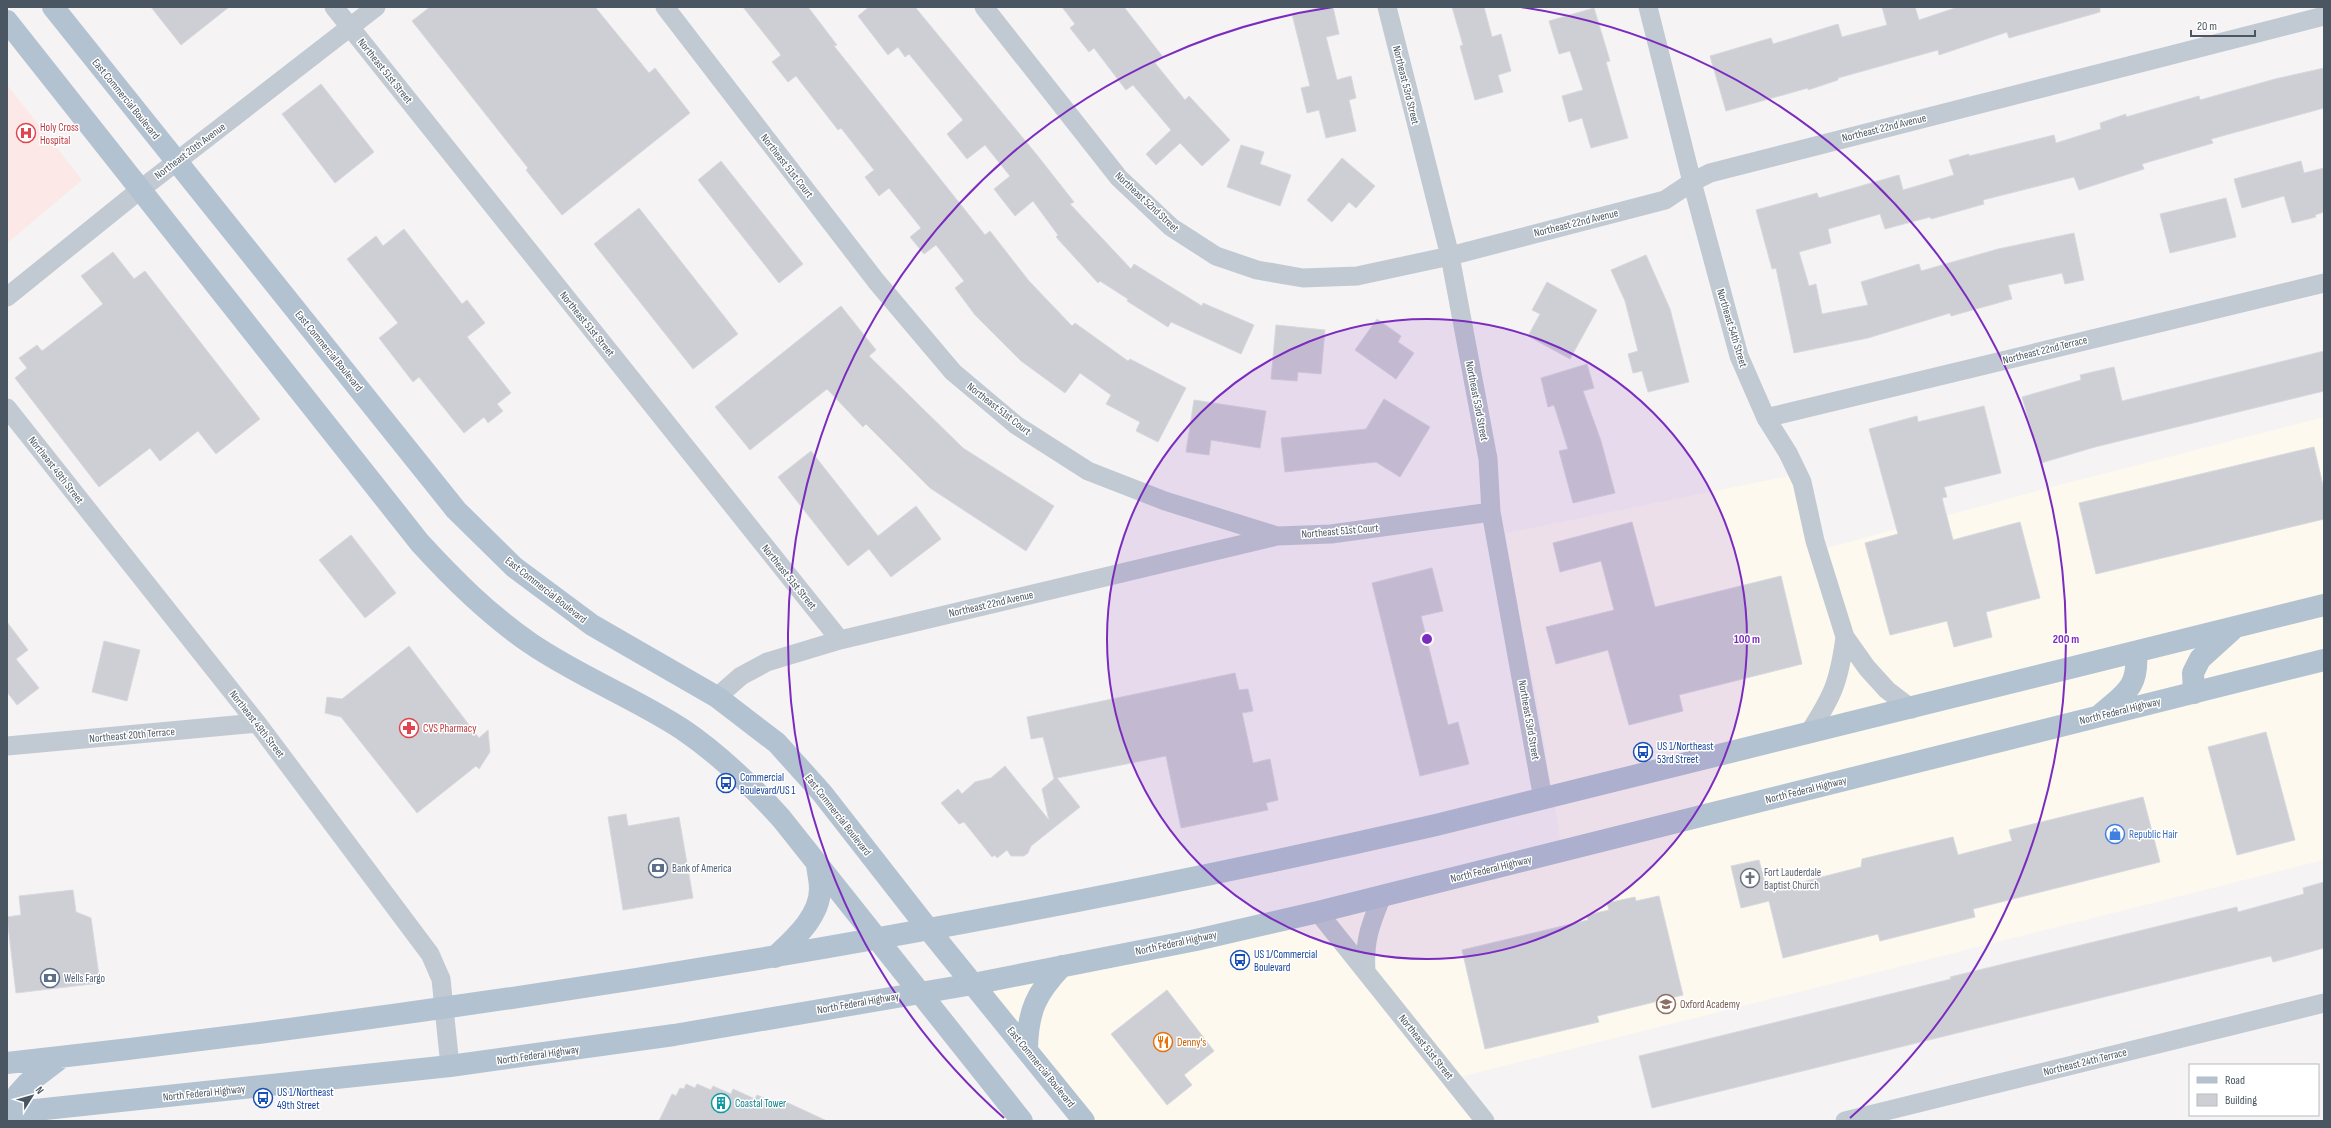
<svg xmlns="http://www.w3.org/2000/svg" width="2331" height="1128" font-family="'Sofia Sans Condensed',sans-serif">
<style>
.commercial{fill:#fdf9ef}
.medical{fill:#fce8e6}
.building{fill:#cdcfd5;stroke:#d7d9de}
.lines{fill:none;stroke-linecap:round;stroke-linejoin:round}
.minor{stroke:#c1cad2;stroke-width:19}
.primary{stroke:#b3c2d1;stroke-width:22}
.ring{fill:none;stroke:#7b2cbf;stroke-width:2}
.labels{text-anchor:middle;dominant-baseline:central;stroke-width:3;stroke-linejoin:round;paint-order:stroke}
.street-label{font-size:11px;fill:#4a5661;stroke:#fff}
.health-label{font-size:11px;fill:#be3a42;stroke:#fff;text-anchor:start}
.transit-label{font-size:11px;fill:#164399;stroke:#fff;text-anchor:start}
.shop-label{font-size:11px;fill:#366cbe;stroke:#fff;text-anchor:start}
.service-label{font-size:11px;fill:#4e5e75;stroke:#fff;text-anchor:start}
.worship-label{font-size:11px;fill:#5b616d;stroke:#fff;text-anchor:start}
.education-label{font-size:11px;fill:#785e54;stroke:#fff;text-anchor:start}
.food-label{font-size:11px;fill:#c56008;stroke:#fff;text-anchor:start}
.culture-label{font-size:11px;fill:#0d838f;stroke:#fff;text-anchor:start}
.centre{fill:#7b2cbf;stroke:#fff;stroke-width:2}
.ring-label{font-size:12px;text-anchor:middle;font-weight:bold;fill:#7b2cbf;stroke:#fff;stroke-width:3;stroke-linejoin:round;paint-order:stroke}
</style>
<rect width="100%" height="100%" fill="#f5f3f3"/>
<!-- commercial -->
<path class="commercial" d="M 2324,417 L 2324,860 L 1452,1079 L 1485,1121 L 1083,1121 L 971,981 L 1562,851 L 1537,699 L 1516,600 L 1506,533 L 1794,475 L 1812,552 L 2048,488 Z"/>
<!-- medical -->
<path class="medical" d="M 7,85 L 82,180 L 7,243 Z"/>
<!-- building -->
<path class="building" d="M 151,7 L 229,7 L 181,45 Z
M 430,7 L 595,7 L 649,73 L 655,68 L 690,113 L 562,215 L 526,170 L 528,168 L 412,21 Z
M 743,7 L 808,7 L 837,45 L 834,46 L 985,235 L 990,231 L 1029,281 L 1072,326 L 1075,323 L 1128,361 L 1130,359 L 1186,388 L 1158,442 L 1136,431 L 1140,422 L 1106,404 L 1111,395 L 1080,373 L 1065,393 L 1021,361 L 975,315 L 955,288 L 964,281 L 936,245 L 924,254 L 910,237 L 921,228 L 889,188 L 879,196 L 865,177 L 874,170 L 841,128 L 838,130 L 796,76 L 788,82 L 772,62 L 781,55 Z
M 869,7 L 915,7 L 1037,155 L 1074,202 L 1070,204 L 1131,269 L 1134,264 L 1202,306 L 1203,303 L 1254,325 L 1241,354 L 1171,322 L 1168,327 L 1127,301 L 1128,299 L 1100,281 L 1098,283 L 1056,237 L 1058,235 L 1033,201 L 1015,216 L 994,189 L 1010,176 L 985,145 L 967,159 L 947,134 L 963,120 L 909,54 L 905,57 L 898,47 L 888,55 L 858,16 Z
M 1062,7 L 1124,7 L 1163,57 L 1155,63 L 1185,100 L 1189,96 L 1230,140 L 1202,166 L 1180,143 L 1156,165 L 1146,154 L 1171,130 L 1133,85 L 1126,90 L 1094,48 L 1089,52 L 1070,28 L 1075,24 Z
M 1322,7 L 1333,7 L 1339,34 L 1326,37 L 1337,80 L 1351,76 L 1356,98 L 1349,100 L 1356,131 L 1326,138 L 1319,110 L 1307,113 L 1301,88 L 1310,86 L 1292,14 Z
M 1452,7 L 1484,7 L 1492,37 L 1501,34 L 1511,71 L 1498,75 L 1503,92 L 1475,100 L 1460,46 L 1463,45 Z
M 1882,7 L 1915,7 L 1919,20 L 1958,7 L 2100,7 L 2100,12 L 2009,38 L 2007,32 L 1939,55 L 1938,50 L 1838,78 L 1838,80 L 1808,90 L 1808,88 L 1726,111 L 1710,56 L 1771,38 L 1773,44 L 1838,24 L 1842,37 L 1887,25 Z
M 1594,8 L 1610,61 L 1606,62 L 1628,138 L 1591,148 L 1582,118 L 1569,122 L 1562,96 L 1583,90 L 1570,51 L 1559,54 L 1549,21 Z
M 2324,68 L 2324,108 L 2211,139 L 2213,143 L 2142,164 L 2144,169 L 2079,190 L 2074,177 L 1983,200 L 1984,204 L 1931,219 L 1930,217 L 1885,229 L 1880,214 L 1828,229 L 1831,243 L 1799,252 L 1809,286 L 1816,284 L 1822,314 L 1868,305 L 1861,282 L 1919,264 L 1921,271 L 1998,249 L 2074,233 L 2084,280 L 2065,284 L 2062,273 L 2008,285 L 2012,299 L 1951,316 L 1950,313 L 1868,338 L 1794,353 L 1776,268 L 1772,269 L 1756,210 L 1817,193 L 1819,198 L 1899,175 L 1903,190 L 1954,175 L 1949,160 L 1969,154 L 1969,156 L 2054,135 L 2056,143 L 2101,129 L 2100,123 L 2126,114 L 2126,117 L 2199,96 L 2200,100 L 2275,79 Z
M 321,84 L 374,152 L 335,183 L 282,114 Z
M 1241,145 L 1264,152 L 1260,164 L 1291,175 L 1280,206 L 1227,187 Z
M 1342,158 L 1375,186 L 1356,208 L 1349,202 L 1332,222 L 1307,200 Z
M 721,161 L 803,264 L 779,283 L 698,180 Z
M 2301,161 L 2304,173 L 2324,168 L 2324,212 L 2315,215 L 2316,217 L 2292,223 L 2284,196 L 2242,208 L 2234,179 Z
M 2226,198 L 2236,237 L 2170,253 L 2160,214 Z
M 639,208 L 738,334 L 693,369 L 594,244 Z
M 404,229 L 462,304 L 467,300 L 485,323 L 467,337 L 511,393 L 497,404 L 503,411 L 488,423 L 484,417 L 464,433 L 419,377 L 413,382 L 379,338 L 398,323 L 347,259 L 376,236 L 383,246 Z
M 113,252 L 134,279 L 145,271 L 260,419 L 216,454 L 198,431 L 160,461 L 150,448 L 99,487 L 15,378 L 27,368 L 19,358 L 37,345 L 42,351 L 103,304 L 81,276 Z
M 1646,255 L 1670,309 L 1689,382 L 1648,392 L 1642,371 L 1633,373 L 1628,354 L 1638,351 L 1625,301 L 1611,270 Z
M 1547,282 L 1597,310 L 1570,359 L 1528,336 L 1540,314 L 1532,310 Z
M 841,306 L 876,350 L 869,356 L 963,448 L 1054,506 L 1026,551 L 930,488 L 866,424 L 863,427 L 827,389 L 750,450 L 715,407 Z
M 1377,319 L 1401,336 L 1398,342 L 1414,353 L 1396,379 L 1355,350 Z
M 1276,325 L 1325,330 L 1321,374 L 1298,372 L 1297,381 L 1271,379 Z
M 2324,351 L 2324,391 L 2095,447 L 2041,463 L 2022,397 L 2081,380 L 2080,375 L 2114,367 L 2122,401 Z
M 1587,364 L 1594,388 L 1583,391 L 1601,441 L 1615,493 L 1573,503 L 1559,451 L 1568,449 L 1554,405 L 1548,407 L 1541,378 Z
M 1384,399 L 1430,427 L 1400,477 L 1376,462 L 1285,472 L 1281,438 L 1366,429 Z
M 1194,400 L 1266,411 L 1260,448 L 1211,440 L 1209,455 L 1186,452 Z
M 1984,406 L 2001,473 L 1944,487 L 1947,497 L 1942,498 L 1953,540 L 2020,522 L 2040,598 L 1986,612 L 1992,637 L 1954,647 L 1947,621 L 1890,635 L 1865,543 L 1898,534 L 1869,429 L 1917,416 L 1918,422 Z
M 2314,447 L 2324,490 L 2324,519 L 2096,574 L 2079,503 Z
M 811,451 L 878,536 L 916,506 L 941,539 L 891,577 L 869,549 L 848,566 L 778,477 Z
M 1632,522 L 1655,607 L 1781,576 L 1802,664 L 1679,695 L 1683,711 L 1629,725 L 1608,650 L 1556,664 L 1546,627 L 1614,610 L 1601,561 L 1560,572 L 1553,543 Z
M 351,535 L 396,593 L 365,618 L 319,560 Z
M 1432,568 L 1443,611 L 1421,616 L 1448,725 L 1458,722 L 1469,764 L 1420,776 L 1372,583 Z
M 7,622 L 28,650 L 16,659 L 39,688 L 17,705 L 7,692 Z
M 104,641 L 140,650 L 127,701 L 92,692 Z
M 409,646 L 479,738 L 488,730 L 490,752 L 479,769 L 476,766 L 417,813 L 341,717 L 325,713 L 327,697 L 342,699 Z
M 1235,673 L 1239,690 L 1248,689 L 1253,711 L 1242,713 L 1253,763 L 1270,759 L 1278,800 L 1266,803 L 1268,810 L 1181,828 L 1166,756 L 1057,778 L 1080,807 L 1031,846 L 1028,853 L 1024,856 L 1011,856 L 1007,850 L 997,858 L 995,855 L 992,857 L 964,822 L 959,824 L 941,803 L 958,789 L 962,794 L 975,782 L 991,778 L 1005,766 L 1049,820 L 1042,789 L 1054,779 L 1043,737 L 1031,739 L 1027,717 Z
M 2266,732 L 2295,840 L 2237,855 L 2208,747 Z
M 2143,797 L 2160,862 L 1973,909 L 1975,917 L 1880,941 L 1878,934 L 1783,958 L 1769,901 L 1741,908 L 1731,866 L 1759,860 L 1767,891 L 1861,867 L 1862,859 L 1953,837 L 1958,855 L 2012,841 L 2009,830 Z
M 626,814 L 628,826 L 679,817 L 693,898 L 623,910 L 608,817 Z
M 2324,882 L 2324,948 L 2273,962 L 2271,956 L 1652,1108 L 1639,1056 L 1951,979 L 1950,977 L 2237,907 L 2238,912 L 2304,894 L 2303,888 Z
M 73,890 L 76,912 L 91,918 L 100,983 L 16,993 L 7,917 L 21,915 L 19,896 Z
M 1659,896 L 1683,995 L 1597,1016 L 1599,1022 L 1485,1049 L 1462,950 L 1588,920 L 1587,915 L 1609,910 L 1607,903 L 1635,897 L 1636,901 Z
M 1167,990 L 1214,1051 L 1184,1075 L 1192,1085 L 1167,1105 L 1111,1034 Z
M 686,1084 L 695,1088 L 697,1084 L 711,1090 L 713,1086 L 731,1094 L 733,1089 L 755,1099 L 757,1095 L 784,1107 L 786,1102 L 827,1121 L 659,1121 L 672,1094 L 676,1096 L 680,1088 L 684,1089 Z"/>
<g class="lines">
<!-- minor -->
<path class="minor" d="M 334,7 L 840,640
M 665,7 L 876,281 L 953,372 L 1016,425 L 1088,471 L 1165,501 L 1277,536 L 1331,534 L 1491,512
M 984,7 L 1119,178 L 1171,227 L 1216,256 L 1257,270 L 1303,278 L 1357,276 L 1450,256 L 1665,200 L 1692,182 L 1710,173 L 2324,16
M 1387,7 L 1450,256 L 1488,459 L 1491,512 L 1543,799
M 1648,7 L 1692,182 L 1739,356 L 1766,418 L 1788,453 L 1802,482 L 1815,541 L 1845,637 L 1867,668 L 1887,690 L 1912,709
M 7,297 L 141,189 L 376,7
M 7,408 L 257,723 L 430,954 L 441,979 L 450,1066
M 1766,418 L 2324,283
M 717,697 L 741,676 L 767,662 L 840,640 L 1277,536
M 1808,734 C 1833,696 1839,682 1845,637
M 7,746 L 257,723
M 1318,912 L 1485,1121
M 1366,972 C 1364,940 1370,926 1382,896
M 1845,1121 L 2324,1003"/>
<!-- primary -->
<path class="primary" d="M 53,7 L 456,510 L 514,567 L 592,625 L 717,697 L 777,743 L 822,793 L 929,930 L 1084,1121
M 7,21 L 420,543 C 454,580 488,614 530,643 C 578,676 633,697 682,729 C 719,754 751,785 781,818 L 1022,1121
M 2194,693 L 2193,673 L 2200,659 L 2232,630
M 2100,715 C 2125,693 2139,688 2136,652
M 775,957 C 793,940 820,917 820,889 C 820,881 818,873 817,865
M 1027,1048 C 1028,1011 1036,993 1062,966
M 7,1063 C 487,1010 965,933 1436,825 L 2324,605
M 7,1113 L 450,1066 L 674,1035 L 973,984 L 1196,940 L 1318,912 L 2324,660
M 11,1113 L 18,1094 L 28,1083 L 62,1057"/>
</g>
<!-- distance rings -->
<circle cx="1427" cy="639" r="320" fill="#7b2cbf" fill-opacity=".12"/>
<g class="ring">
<circle cx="1427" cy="639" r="320"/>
<path d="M1004 1118A639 639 0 0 1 1333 7M1521 7A639 639 0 0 1 1850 1118"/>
</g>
<!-- icons -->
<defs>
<symbol id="hospital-ring" viewBox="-11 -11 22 22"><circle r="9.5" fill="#fff" stroke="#e0444e" stroke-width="1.5"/><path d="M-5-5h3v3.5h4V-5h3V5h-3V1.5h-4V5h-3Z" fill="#e0444e"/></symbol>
<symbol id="pharmacy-ring" viewBox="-11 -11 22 22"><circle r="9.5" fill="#fff" stroke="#e0444e" stroke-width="1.5"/><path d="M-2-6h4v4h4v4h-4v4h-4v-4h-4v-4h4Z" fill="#e0444e"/></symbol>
<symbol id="bus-ring" viewBox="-11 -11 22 22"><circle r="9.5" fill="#fff" stroke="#1a4fb4" stroke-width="1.5"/><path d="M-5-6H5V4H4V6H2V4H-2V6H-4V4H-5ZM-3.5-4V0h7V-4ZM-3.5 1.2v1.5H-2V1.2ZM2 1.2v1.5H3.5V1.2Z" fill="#1a4fb4"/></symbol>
<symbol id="shop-ring" viewBox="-11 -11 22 22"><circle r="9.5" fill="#fff" stroke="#3f7fe0" stroke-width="1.5"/><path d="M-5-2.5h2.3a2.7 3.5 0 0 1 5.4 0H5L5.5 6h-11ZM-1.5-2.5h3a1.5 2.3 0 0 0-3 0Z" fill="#3f7fe0"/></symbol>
<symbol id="bank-ring" viewBox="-11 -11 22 22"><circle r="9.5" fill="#fff" stroke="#5c6f8a" stroke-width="1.5"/><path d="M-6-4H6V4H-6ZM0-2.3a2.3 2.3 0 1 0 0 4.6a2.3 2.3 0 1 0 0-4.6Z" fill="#5c6f8a"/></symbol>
<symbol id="church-ring" viewBox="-11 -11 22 22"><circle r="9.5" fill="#fff" stroke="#6b7280" stroke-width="1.5"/><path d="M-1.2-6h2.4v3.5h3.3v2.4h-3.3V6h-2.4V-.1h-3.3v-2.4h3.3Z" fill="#6b7280"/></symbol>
<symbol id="school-ring" viewBox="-11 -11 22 22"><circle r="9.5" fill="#fff" stroke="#8d6e63" stroke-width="1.5"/><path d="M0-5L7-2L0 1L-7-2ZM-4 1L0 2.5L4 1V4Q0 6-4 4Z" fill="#8d6e63"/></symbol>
<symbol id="restaurant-ring" viewBox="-11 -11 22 22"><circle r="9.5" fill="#fff" stroke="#e8710a" stroke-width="1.5"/><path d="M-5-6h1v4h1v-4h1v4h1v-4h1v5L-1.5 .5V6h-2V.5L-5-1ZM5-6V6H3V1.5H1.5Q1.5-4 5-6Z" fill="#e8710a"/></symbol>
<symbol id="building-ring" viewBox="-11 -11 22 22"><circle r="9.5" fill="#fff" stroke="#0f9aa8" stroke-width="1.5"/><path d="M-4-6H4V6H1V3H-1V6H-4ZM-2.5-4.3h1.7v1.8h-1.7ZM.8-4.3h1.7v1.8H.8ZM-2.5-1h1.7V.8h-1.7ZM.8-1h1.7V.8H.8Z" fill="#0f9aa8"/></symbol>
</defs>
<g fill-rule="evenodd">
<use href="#hospital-ring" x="15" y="122" width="22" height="22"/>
<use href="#pharmacy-ring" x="398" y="717" width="22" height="22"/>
<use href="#bus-ring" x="1632" y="741" width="22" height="22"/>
<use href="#bus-ring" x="715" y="772" width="22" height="22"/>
<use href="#shop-ring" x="2104" y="823" width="22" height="22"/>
<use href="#bank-ring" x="647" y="857" width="22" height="22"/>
<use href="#church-ring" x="1739" y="867" width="22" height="22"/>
<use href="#bus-ring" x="1229" y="949" width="22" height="22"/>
<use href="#bank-ring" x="39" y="967" width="22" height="22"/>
<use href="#school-ring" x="1655" y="993" width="22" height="22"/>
<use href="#restaurant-ring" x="1152" y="1031" width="22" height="22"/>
<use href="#bus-ring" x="252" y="1087" width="22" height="22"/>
<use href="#building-ring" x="710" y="1092" width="22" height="22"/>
</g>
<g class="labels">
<!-- street labels -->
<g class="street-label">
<text transform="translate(385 71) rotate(51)">Northeast 51st Street</text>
<text transform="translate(1406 85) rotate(76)">Northeast 53rd Street</text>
<text transform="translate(126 99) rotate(51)">East Commercial Boulevard</text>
<text transform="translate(1884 128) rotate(-14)">Northeast 22nd Avenue</text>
<text transform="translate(190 151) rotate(-37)">Northeast 20th Avenue</text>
<text transform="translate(787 166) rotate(52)">Northeast 51st Court</text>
<text transform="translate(1147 202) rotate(43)">Northeast 52nd Street</text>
<text transform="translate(1576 223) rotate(-14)">Northeast 22nd Avenue</text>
<text transform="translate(587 324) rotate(51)">Northeast 51st Street</text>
<text transform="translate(1732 328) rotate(73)">Northeast 54th Street</text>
<text transform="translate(2045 350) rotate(-14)">Northeast 22nd Terrace</text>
<text transform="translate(329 351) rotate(51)">East Commercial Boulevard</text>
<text transform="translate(1477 401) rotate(79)">Northeast 53rd Street</text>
<text transform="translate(999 409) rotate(38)">Northeast 51st Court</text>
<text transform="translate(56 470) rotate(52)">Northeast 49th Street</text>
<text transform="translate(1340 531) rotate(-5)">Northeast 51st Court</text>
<text transform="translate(789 577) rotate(51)">Northeast 51st Street</text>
<text transform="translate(546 590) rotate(38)">East Commercial Boulevard</text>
<text transform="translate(991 604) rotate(-13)">Northeast 22nd Avenue</text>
<text transform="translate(2120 711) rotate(-14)">North Federal Highway</text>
<text transform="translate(1529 720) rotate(80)">Northeast 53rd Street</text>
<text transform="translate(257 724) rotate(52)">Northeast 49th Street</text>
<text transform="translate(132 735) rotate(-5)">Northeast 20th Terrace</text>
<text transform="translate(1806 790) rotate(-14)">North Federal Highway</text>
<text transform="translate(838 815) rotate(52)">East Commercial Boulevard</text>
<text transform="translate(1491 869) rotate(-14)">North Federal Highway</text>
<text transform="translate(1176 943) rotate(-12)">North Federal Highway</text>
<text transform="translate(858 1003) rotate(-10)">North Federal Highway</text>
<text transform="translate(1426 1047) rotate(51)">Northeast 51st Street</text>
<text transform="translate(538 1055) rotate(-8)">North Federal Highway</text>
<text transform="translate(2085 1062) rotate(-14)">Northeast 24th Terrace</text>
<text transform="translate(1041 1067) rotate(51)">East Commercial Boulevard</text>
<text transform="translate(204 1093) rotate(-6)">North Federal Highway</text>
</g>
<!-- health labels -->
<g class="health-label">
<text x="40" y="127">Holy Cross<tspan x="40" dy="13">Hospital</tspan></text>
<text x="423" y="728">CVS Pharmacy</text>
</g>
<!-- transit labels -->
<g class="transit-label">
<text x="1657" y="746">US 1/Northeast<tspan x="1657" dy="13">53rd Street</tspan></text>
<text x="740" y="777">Commercial<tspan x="740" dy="13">Boulevard/US 1</tspan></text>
<text x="1254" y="954">US 1/Commercial<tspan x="1254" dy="13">Boulevard</tspan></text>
<text x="277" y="1092">US 1/Northeast<tspan x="277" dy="13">49th Street</tspan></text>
</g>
<!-- shop labels -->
<g class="shop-label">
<text x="2129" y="834">Republic Hair</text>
</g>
<!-- service labels -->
<g class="service-label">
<text x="672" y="868">Bank of America</text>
<text x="64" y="978">Wells Fargo</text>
</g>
<!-- worship labels -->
<g class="worship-label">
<text x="1764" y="872">Fort Lauderdale<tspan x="1764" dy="13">Baptist Church</tspan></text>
</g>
<!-- education labels -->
<g class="education-label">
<text x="1680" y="1004">Oxford Academy</text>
</g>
<!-- food labels -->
<g class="food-label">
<text x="1177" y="1042">Denny's</text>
</g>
<!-- culture labels -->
<g class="culture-label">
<text x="735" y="1103">Coastal Tower</text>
</g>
</g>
<circle cx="1427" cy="639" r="6" class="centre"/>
<g class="ring-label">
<text x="1747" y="643">100 m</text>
<text x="2066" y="643">200 m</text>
</g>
<!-- border -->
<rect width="2331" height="1128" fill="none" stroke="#4a5661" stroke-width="16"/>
<!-- legend -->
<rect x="2189" y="1064" width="130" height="52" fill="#ffffff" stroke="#b7bbc0"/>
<rect x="2197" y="1077" width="20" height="6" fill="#b3c2d1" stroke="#b7bbc0"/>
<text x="2225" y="1084" font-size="12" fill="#4a5661">Road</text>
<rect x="2197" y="1094" width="20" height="12" fill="#cdcfd5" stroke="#b7bbc0"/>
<text x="2225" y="1104" font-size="12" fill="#4a5661">Building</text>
<!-- north arrow -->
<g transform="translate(32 1096) rotate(53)" stroke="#ffffff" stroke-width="3" paint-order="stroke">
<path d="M0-3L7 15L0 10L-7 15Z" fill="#4a5661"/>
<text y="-6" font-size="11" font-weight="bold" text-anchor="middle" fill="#4a5661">N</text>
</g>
<!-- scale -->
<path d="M2191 30v6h64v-6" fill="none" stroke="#4a5661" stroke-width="2"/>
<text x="2197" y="30" font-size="12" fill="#4a5661" stroke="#ffffff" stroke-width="3" paint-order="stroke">20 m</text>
</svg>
